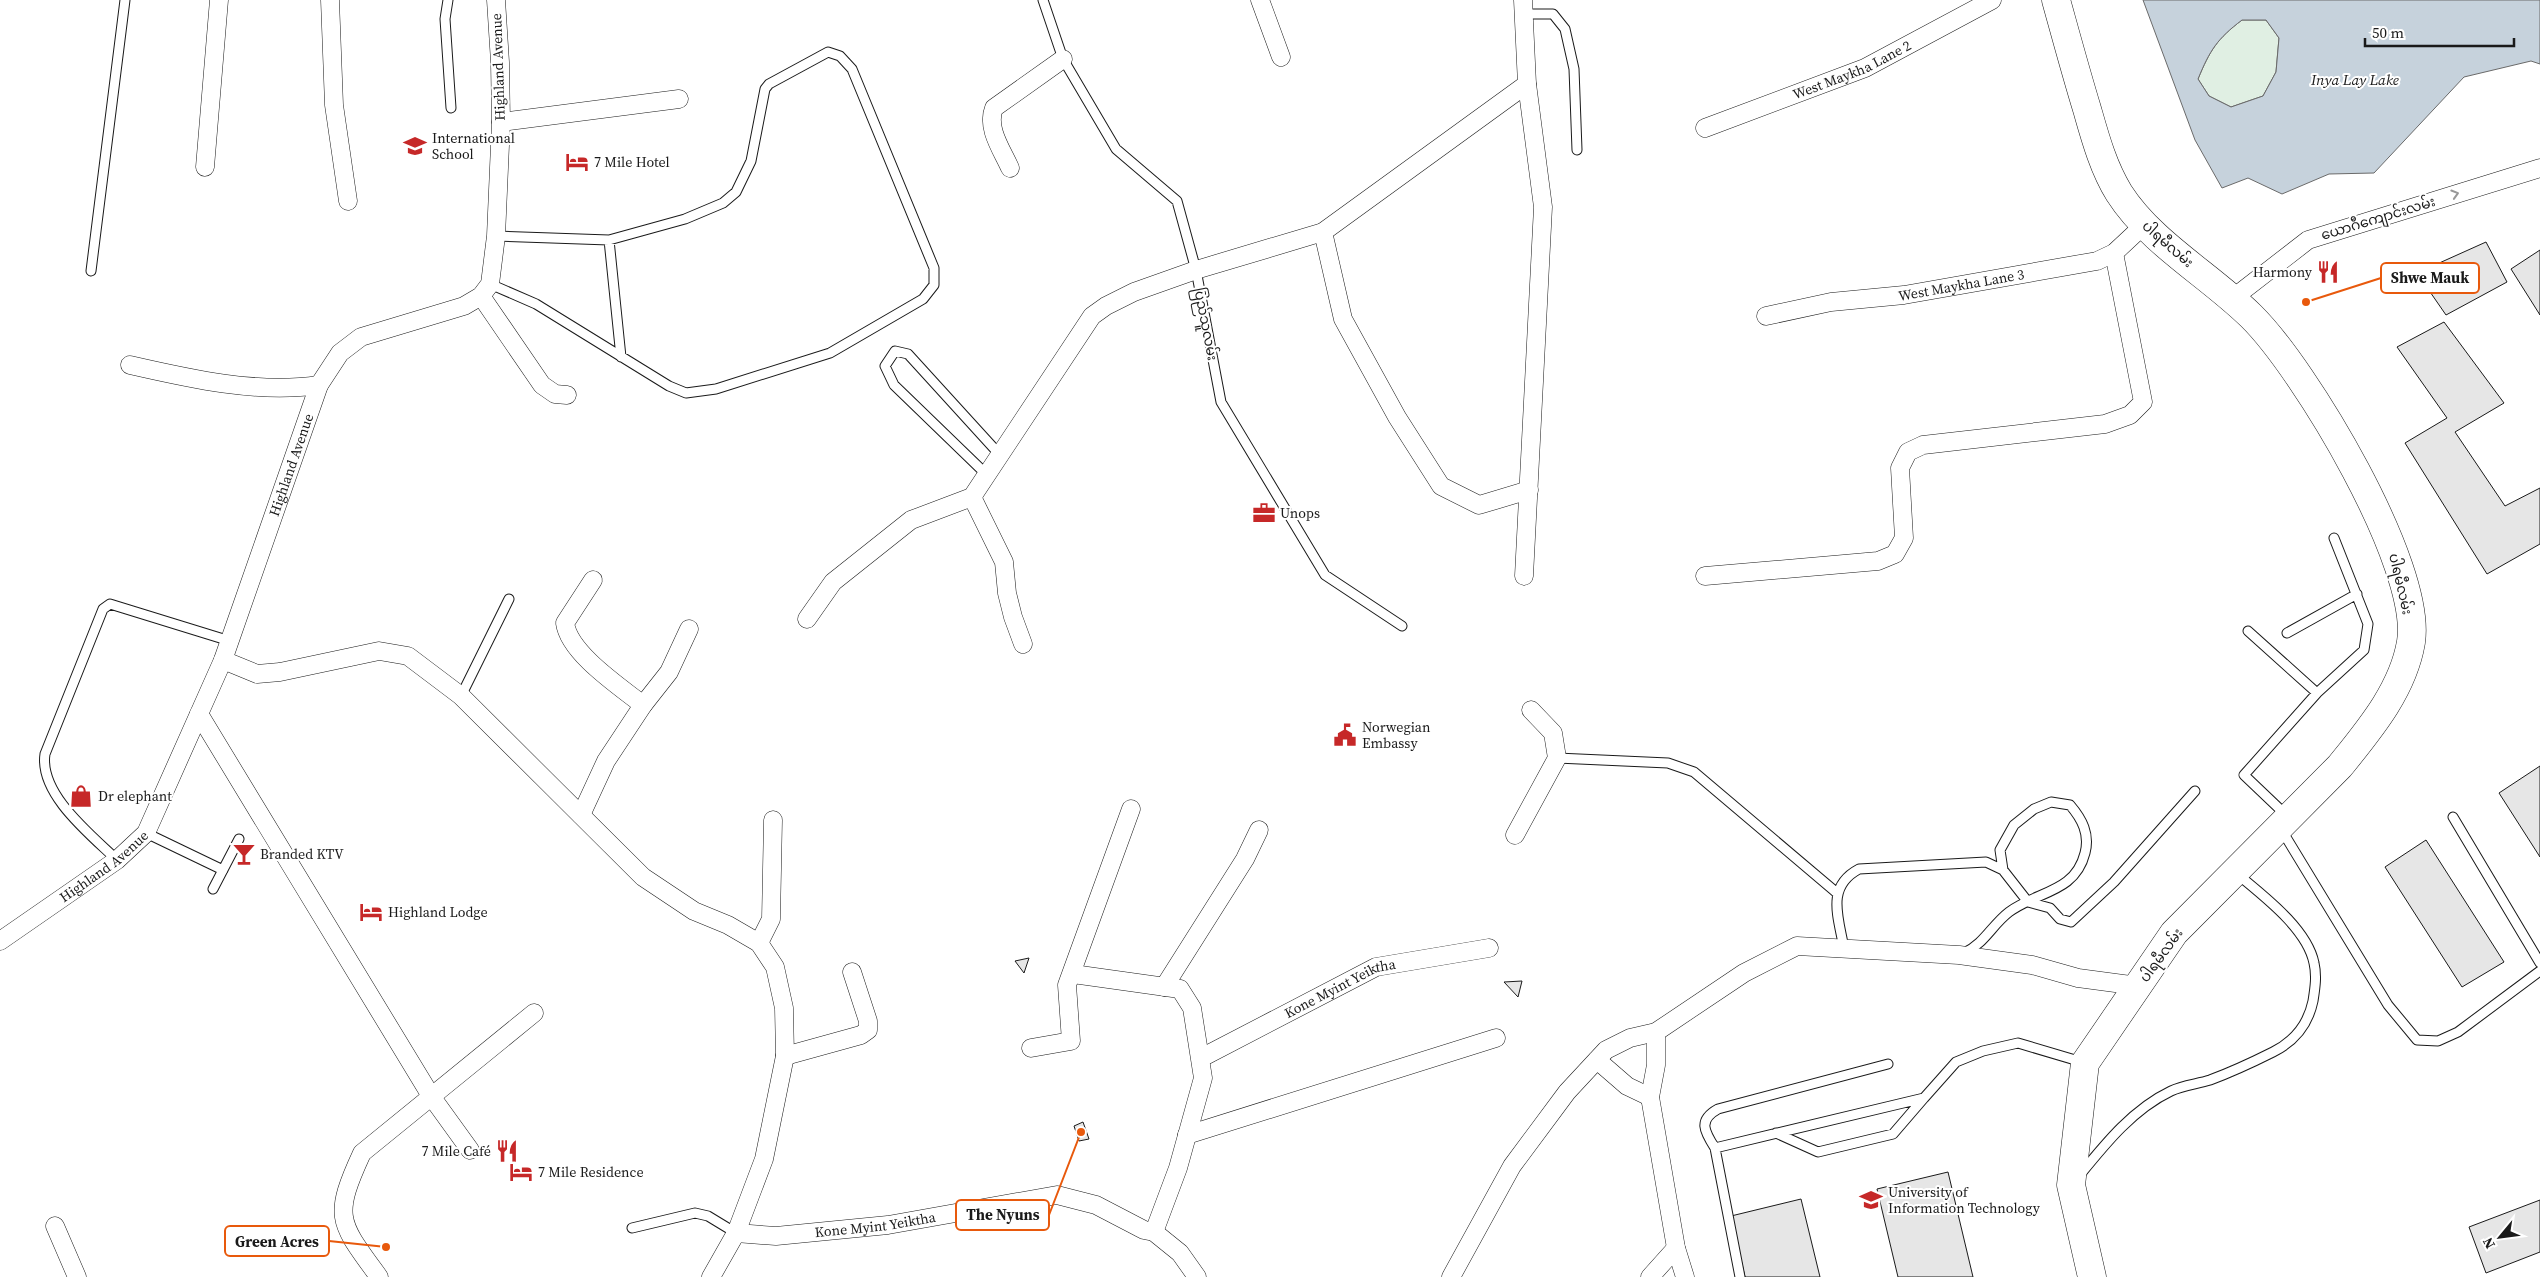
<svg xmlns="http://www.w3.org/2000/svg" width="2540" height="1277" font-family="'Source Serif 4','Noto Sans Myanmar',serif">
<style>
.green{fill:#e0efe3;stroke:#6a6a6a}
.water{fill:#c6d2dc;stroke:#6a6a6a;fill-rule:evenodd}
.building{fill:#e6e6e6;stroke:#1a1a1a}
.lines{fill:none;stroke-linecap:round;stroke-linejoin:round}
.service-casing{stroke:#1a1a1a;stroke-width:11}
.minor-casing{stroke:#1a1a1a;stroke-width:19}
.primary-casing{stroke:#1a1a1a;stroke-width:29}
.service{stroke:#fff;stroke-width:9}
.minor{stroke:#fff;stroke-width:18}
.primary{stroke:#fff;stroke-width:28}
.oneway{stroke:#989898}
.labels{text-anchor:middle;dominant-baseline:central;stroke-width:4;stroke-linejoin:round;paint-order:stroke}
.street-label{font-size:14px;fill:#1a1a1a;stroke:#fff}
.poi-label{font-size:14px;fill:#1a1a1a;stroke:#fff;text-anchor:start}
.water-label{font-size:15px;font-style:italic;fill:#1a1a1a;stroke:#fff}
.leader{fill:none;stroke:#e8590c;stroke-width:2}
.callout-dot{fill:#e8590c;stroke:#fff;stroke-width:2}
.callout{fill:#fff;stroke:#e8590c;stroke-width:2}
.callout-label{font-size:15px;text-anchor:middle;font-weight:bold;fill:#1a1a1a}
</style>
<rect width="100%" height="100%" fill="#fff"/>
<!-- green -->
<path class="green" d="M 2242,20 L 2266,20 L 2279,38 L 2276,72 L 2263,96 L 2231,107 L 2209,96 L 2198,79 C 2210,50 2217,39 2242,20 Z"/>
<!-- water -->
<path class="water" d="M 2143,0 L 2540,0 L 2540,64 L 2531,61 L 2464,77 L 2374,173 L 2329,174 L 2282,194 L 2248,178 L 2222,188 L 2195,140 ZM 2242,20 L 2266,20 L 2279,38 L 2276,72 L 2263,96 L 2231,107 L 2209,96 L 2198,79 C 2210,50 2217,39 2242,20 Z"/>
<!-- building -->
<path class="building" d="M 2486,242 L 2507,282 L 2446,315 L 2417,273 Z
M 2540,250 L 2540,315 L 2511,269 Z
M 2444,322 L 2504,403 L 2455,432 L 2505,506 L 2540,488 L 2540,544 L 2487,574 L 2405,443 L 2447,418 L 2397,347 Z
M 2540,766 L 2540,857 L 2499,793 Z
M 2426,840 L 2504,962 L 2462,987 L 2385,867 Z
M 1029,958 L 1024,973 L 1015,961 Z
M 1522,981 L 1518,997 L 1504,982 Z
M 1083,1122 L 1089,1139 L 1079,1141 L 1074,1126 Z
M 1948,1172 L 1973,1277 L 1898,1277 L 1877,1189 Z
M 1801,1199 L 1820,1277 L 1745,1277 L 1731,1216 Z
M 2540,1200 L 2540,1252 L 2486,1273 L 2469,1227 Z"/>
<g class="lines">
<defs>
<path id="service" d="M 448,0 L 445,19 L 451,108
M 1043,0 L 1063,59 L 1116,149 L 1177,201 L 1196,270 L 1221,402 L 1325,575 L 1402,626
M 1523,14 L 1553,14 L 1565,29 L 1574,69 L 1577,150
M 609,240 L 621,357
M 91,271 L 125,0
M 490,284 L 536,304 L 669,386 L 686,393 L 716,389 L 830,353 L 923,299 L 934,285 L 934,268 L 852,69 L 840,56 L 828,52 L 769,84 L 765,89 L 751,161 L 736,192 L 723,203 L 685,219 L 609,240 L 496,236
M 987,475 L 894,385 L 885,366 L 895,351 L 908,354 L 1000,455
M 2248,631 L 2317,693 L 2244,775 L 2286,815
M 2287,633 L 2357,594
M 2317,693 L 2364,650 L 2368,624 L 2334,538
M 461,696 L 509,599
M 1557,758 L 1668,763 L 1694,772 L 1837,893
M 2453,817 L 2540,963
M 2281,829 L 2388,1005 L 2417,1040 L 2438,1041 L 2458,1032 L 2540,971
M 146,833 L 223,870
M 117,860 C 90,834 39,794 45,754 L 103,609 L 110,604 L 230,641
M 213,889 L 239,839
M 1844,949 C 1839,918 1825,887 1859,869 L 1986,862 L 2003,870 L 2028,902 L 2050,908 L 2060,919 L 2071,922 L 2114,882 L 2195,791
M 1964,953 C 1984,944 1992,925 2009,912 C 2037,891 2075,893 2085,853 C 2090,834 2082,819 2070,805 L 2051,802 L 2034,809 L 2014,825 L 2000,850 L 2003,870
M 1776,1133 L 1818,1152 L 1893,1134 L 1924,1098
M 1715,1148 C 1704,1131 1698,1120 1718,1109 L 1888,1064
M 2079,1176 C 2105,1144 2133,1109 2171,1091 C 2183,1085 2198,1084 2210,1080 C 2229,1073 2255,1061 2273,1052 C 2295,1041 2308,1025 2313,1001 C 2315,988 2317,976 2314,963 C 2307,928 2262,895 2236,873
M 632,1228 L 695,1213 L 708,1216 L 736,1233
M 1740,1277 L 1715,1148 L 1924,1098 L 1956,1062 L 1983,1051 L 2018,1043 L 2082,1062"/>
<g id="minor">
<path d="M 330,0 L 334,105 L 348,201"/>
<path d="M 1260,0 L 1281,57"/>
<path d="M 1523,0 L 1527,84 L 1543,207 L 1524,576"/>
<path d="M 501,122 L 679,99"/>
<path id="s1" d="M 1705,128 L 1865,68 L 1992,0"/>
<path d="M 205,167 L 219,0"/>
<path d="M 1010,168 C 1002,150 986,128 994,108 L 1063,59"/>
<path d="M 1323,232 L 1343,319 L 1397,417 L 1441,486 L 1479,505 L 1529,490"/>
<path d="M 481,296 L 542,385 L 555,394 L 567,395"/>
<path d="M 2232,299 L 2308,240 L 2540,168"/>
<path id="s2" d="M 1766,316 L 1831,302 L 1904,295 L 2097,261 L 2114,253 L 2144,225"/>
<path d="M 130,365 C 191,379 257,394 319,385"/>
<path d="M 972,497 L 1004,562 L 1007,593 L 1013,617 L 1023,644"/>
<path d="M 1705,576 L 1878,561 L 1895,554 L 1904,538 L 1900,468 L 1908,452 L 1923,445 L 2105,424 L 2130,415 L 2143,402 L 2114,253"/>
<path d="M 593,580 L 565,623 C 569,653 619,686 643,705"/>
<path d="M 807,619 L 833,582 L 911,520 L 972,497 L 1092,316 L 1106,306 L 1134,292 L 1196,270 L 1323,232 L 1527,84"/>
<path d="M 223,660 L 257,674 L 280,672 L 379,651 L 408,656 L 461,696 L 643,877 L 694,911 L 728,925 L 759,943 L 775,967 L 784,1008 L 785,1056 L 764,1159 L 736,1233 L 711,1277"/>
<path d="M 199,714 L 431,1096 L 470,1150"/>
<path d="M 581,815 L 606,761 L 643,705 L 669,672 L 689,629"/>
<path d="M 1515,835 L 1557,758 L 1553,733 L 1531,710"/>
<path id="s3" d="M 0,941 L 117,860 L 146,833 L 223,660 L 319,385 L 340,353 L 361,337 L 464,306 L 481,296 L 490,284 L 496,236 L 501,122 L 500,62 L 496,0"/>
<path d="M 759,943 L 771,919 L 773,820"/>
<path d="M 1073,974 L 1180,989 L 1192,1008 L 1203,1078 L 1178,1168 L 1154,1232"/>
<path d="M 1164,987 L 1245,859 L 1259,830"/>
<path d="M 1656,1032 L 1656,1065 L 1650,1097 L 1676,1248 L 1685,1277"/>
<path d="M 1031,1048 L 1071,1041 L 1067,985 L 1131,809"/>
<path d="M 785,1056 L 861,1035 L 868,1030 L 868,1021 L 852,972"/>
<path id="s4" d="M 1201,1058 L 1376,967 L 1489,948"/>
<path d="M 1597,1060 L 1627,1086 L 1650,1097"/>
<path d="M 1187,1135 L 1496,1038"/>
<path d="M 55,1226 L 77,1277"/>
<path id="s5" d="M 736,1233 L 776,1236 L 888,1225 L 1057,1195 L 1096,1205 L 1144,1230 L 1154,1232 L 1180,1253 L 1197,1277"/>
<path d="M 379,1277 C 339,1222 332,1218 362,1153 L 534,1013"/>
<path d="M 1451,1277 L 1512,1166 L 1567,1092 L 1606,1050 L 1630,1038 L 1656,1032 L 1744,973 L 1797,946 L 1959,955 L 2032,965 L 2078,978 L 2138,986"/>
<path d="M 1650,1277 L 1676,1248"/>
</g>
<path id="primary" d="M 2056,0 C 2066,36 2076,73 2087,109 C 2095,137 2103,167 2119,193 C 2151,243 2208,274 2251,316 C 2305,369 2423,566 2411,642 C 2403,690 2369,730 2340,766 L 2174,933 L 2085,1063 L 2071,1185 L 2092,1277"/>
</defs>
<!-- service casing -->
<use href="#service" class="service-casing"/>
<!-- minor casing -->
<use href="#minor" class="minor-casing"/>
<!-- primary casing -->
<use href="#primary" class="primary-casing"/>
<!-- service -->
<use href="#service" class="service"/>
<!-- minor -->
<use href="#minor" class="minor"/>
<!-- primary -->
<use href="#primary" class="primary"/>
</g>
<!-- one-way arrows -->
<defs><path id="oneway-chevron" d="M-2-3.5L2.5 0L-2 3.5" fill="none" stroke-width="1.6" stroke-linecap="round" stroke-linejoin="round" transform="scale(1.25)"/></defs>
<use class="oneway" href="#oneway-chevron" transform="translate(2455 194) rotate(-17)"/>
<!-- icons -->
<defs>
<symbol id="school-bare" viewBox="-9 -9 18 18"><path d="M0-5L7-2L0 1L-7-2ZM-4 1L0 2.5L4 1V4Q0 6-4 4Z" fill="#c62828" stroke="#fff" stroke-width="2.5" paint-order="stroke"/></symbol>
<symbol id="hotel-bare" viewBox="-9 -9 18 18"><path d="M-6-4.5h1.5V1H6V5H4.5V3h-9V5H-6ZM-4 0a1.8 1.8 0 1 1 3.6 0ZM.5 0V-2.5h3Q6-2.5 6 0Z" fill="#c62828" stroke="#fff" stroke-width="2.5" paint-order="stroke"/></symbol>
<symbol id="restaurant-bare" viewBox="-9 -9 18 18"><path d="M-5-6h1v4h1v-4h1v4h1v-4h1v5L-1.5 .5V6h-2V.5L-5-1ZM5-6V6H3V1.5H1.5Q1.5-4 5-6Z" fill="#c62828" stroke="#fff" stroke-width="2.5" paint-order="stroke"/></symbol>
<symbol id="office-bare" viewBox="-9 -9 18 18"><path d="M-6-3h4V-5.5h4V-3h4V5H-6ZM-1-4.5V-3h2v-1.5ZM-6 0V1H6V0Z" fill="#c62828" stroke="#fff" stroke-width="2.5" paint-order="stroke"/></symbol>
<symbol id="civic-bare" viewBox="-9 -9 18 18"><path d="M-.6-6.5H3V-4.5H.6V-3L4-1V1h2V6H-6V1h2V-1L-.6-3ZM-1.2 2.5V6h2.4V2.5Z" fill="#c62828" stroke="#fff" stroke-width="2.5" paint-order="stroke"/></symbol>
<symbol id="shop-bare" viewBox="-9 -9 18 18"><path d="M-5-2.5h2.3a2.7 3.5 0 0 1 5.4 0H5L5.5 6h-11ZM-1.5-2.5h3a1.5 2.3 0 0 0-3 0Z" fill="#c62828" stroke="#fff" stroke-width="2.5" paint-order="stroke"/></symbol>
<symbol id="bar-bare" viewBox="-9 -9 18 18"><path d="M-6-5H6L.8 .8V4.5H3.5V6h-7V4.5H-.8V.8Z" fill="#c62828" stroke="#fff" stroke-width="2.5" paint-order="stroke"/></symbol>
<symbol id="university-bare" viewBox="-9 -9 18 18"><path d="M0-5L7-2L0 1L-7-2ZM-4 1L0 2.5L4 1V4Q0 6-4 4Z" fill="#c62828" stroke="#fff" stroke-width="2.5" paint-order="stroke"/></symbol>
</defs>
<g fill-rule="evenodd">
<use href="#school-bare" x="399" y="130" width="32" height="32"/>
<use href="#hotel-bare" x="561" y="146" width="32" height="32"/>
<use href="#restaurant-bare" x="2312" y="256" width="32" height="32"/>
<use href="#office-bare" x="1248" y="497" width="32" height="32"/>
<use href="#civic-bare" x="1329" y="719" width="32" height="32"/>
<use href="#shop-bare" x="65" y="780" width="32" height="32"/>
<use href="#bar-bare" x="228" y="838" width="32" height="32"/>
<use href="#hotel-bare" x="355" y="896" width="32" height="32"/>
<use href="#restaurant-bare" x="491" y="1135" width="32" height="32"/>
<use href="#hotel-bare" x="505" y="1156" width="32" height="32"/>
<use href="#university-bare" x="1855" y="1184" width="32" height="32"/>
</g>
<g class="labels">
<!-- street labels -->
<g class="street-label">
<text transform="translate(498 67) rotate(-92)">Highland Avenue</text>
<text stroke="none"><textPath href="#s1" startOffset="158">West Maykha Lane 2</textPath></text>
<text transform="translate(2378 218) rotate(-17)">ယောဂီကျောင်းလမ်း</text>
<text transform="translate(2168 244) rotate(41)">ပါရမီလမ်း</text>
<text stroke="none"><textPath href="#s2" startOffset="198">West Maykha Lane 3</textPath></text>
<text transform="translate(1206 324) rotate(79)">ပြည်သူလမ်း</text>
<text stroke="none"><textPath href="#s3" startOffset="578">Highland Avenue</textPath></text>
<text transform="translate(2401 584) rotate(77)">ပါရမီလမ်း</text>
<text stroke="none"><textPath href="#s3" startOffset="128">Highland Avenue</textPath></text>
<text transform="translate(2161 955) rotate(-54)">ပါရမီလမ်း</text>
<text stroke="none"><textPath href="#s4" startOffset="156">Kone Myint Yeiktha</textPath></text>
<text stroke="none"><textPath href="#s5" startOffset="140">Kone Myint Yeiktha</textPath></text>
</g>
<!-- poi labels -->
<g class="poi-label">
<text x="432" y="138">International<tspan x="432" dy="16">School</tspan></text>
<text x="594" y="162">7 Mile Hotel</text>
<text x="2312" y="272" text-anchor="end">Harmony</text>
<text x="1280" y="513">Unops</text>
<text x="1362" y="727">Norwegian<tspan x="1362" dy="16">Embassy</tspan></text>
<text x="98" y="796">Dr elephant</text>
<text x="260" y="854">Branded KTV</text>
<text x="388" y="912">Highland Lodge</text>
<text x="491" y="1151" text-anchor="end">7 Mile Café</text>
<text x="538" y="1172">7 Mile Residence</text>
<text x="1888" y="1192">University of<tspan x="1888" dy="16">Information Technology</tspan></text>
</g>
<!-- water labels -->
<g class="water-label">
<text x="2355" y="79">Inya Lay Lake</text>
</g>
</g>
<!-- callouts -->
<path class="leader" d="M2306 302L2381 278M1081 1132L1049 1215M386 1247L329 1241"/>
<g class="callout-dot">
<circle cx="2306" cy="302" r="5"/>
<circle cx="1081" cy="1132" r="5"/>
<circle cx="386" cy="1247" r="5"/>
</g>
<g class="callout">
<rect x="2381" y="263" width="98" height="30" rx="5"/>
<rect x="956" y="1200" width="93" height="30" rx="5"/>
<rect x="225" y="1226" width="104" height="30" rx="5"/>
</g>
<g class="callout-label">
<text x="2430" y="283">Shwe Mauk</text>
<text x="1003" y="1220">The Nyuns</text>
<text x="277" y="1247">Green Acres</text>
</g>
<!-- north arrow -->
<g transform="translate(2500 1237) rotate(241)" stroke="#ffffff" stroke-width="4" paint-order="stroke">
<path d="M0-4L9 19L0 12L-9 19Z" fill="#1a1a1a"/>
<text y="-8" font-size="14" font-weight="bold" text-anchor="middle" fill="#1a1a1a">N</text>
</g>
<!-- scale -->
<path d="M2365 38v8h149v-8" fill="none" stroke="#1a1a1a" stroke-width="2.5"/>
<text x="2372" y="38" font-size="15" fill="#1a1a1a" stroke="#ffffff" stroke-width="4" paint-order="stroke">50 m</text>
</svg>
